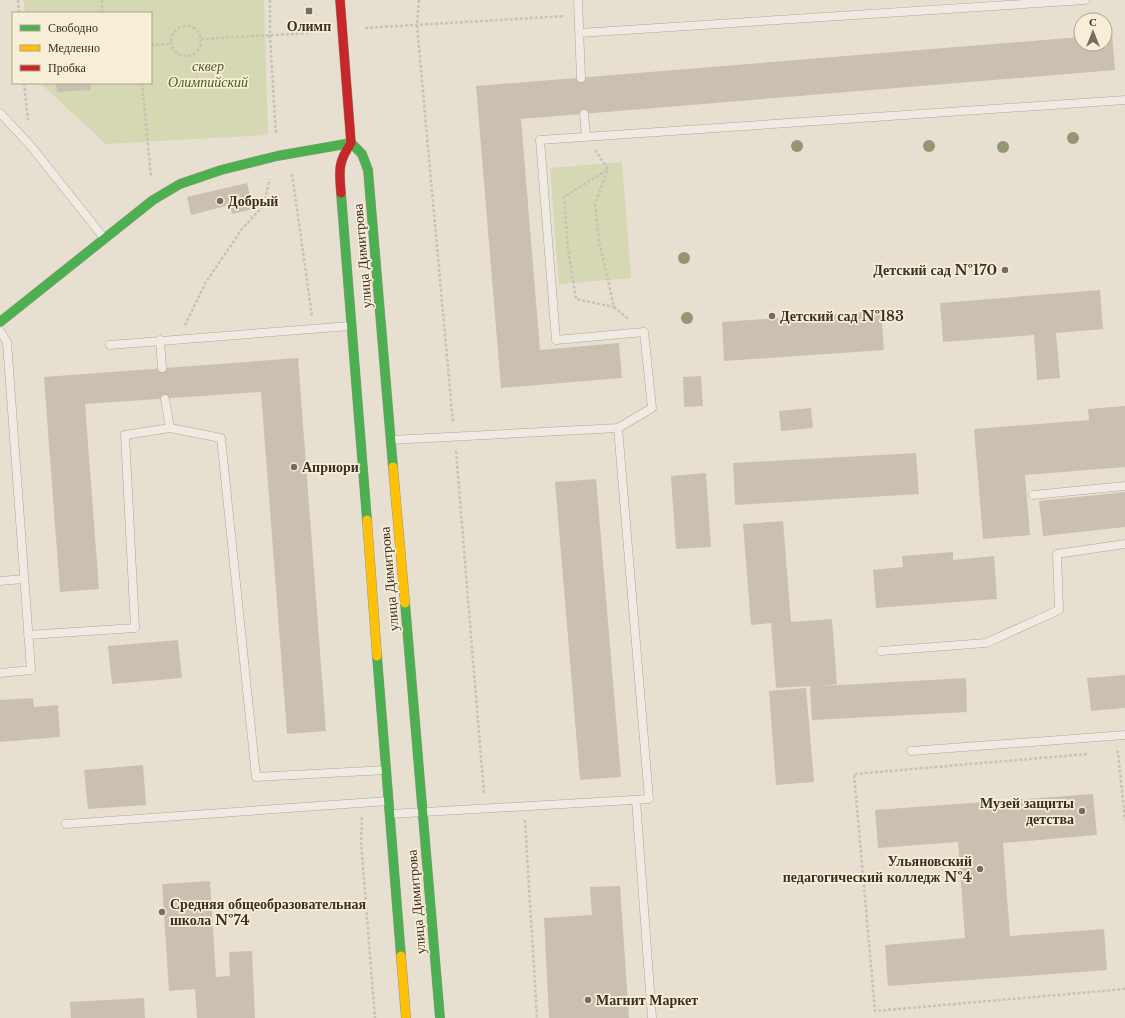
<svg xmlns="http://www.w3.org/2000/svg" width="1125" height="1018" font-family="'Libre Baskerville',serif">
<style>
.green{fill:#d6d7b3}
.building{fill:#cbbfb2}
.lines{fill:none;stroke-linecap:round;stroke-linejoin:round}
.lane-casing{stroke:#ada599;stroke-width:9}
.fast-casing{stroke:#9c958a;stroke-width:10}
.slow-casing{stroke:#9c958a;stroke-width:10}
.jam-casing{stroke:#9c958a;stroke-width:10}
.path{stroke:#c8c2b9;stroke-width:2.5;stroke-dasharray:3 2;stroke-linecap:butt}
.lane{stroke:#efebe3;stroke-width:8}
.fast{stroke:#4caf50;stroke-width:9}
.slow{stroke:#ffc107;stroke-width:9}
.jam{stroke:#c62828;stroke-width:9}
.tree{fill:#929673}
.poi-dot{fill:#786c5e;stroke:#f7eed8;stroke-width:1.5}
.labels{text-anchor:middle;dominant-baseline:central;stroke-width:3.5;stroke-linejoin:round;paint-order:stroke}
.poi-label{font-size:14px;font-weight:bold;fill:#3d2e20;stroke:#f7eed8;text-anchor:start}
.park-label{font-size:14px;font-style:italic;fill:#4d5a26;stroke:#f7eed8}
.street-label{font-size:14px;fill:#3d2e20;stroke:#f7eed8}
</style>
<rect width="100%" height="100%" fill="#e7e0d1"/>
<!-- green -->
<path class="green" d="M 24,0 L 264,0 L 268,135 L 106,144 L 40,83 L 151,83 L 151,13 L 25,13 Z
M 622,162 L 631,278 L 559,284 L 550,168 Z"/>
<!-- building -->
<path class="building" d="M 1112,34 L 1115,70 L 521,119 L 540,350 L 619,343 L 622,378 L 501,388 L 476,86 L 1081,37 L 1081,44 L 1105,44 L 1105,35 Z
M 56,83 L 91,83 L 91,90 L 57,92 Z
M 247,183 L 253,209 L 232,214 L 230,205 L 191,215 L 187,197 Z
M 1100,290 L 1103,329 L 1056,333 L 1060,378 L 1037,380 L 1034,335 L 943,342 L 940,303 Z
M 881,311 L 884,350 L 724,361 L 722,322 Z
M 298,358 L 326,731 L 287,734 L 261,392 L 85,404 L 99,589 L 60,592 L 44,377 Z
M 701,376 L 703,406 L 684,407 L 683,377 Z
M 1125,406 L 1125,467 L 1025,475 L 1030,535 L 983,539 L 974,429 L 1089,420 L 1088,409 Z
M 811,408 L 813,428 L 781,431 L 779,411 Z
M 916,453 L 919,494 L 735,505 L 733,463 Z
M 706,473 L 711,547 L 676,549 L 671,476 Z
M 596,479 L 621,777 L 580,780 L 555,482 Z
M 1125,492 L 1125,527 L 1043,536 L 1039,501 Z
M 783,521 L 791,622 L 832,619 L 837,684 L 822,686 L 966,678 L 967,712 L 812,720 L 810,686 L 776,688 L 771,623 L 751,625 L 743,524 Z
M 953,552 L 953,560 L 994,556 L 997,599 L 876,608 L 873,570 L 903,567 L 902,556 Z
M 178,640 L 182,678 L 112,684 L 108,646 Z
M 1125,675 L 1125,708 L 1091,711 L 1087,678 Z
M 806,688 L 814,782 L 776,785 L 769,691 Z
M 33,698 L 34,707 L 58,705 L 60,737 L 0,742 L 0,700 Z
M 143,765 L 146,805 L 88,809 L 84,770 Z
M 1093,794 L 1097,835 L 1003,843 L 1010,936 L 1104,929 L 1107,970 L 888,986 L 885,945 L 965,938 L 958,842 L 878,848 L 875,810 Z
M 210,881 L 216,977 L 230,976 L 229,952 L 252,951 L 255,1018 L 197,1018 L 195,989 L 169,991 L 162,884 Z
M 620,886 L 629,1018 L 549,1018 L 544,918 L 592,915 L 590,887 Z
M 144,998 L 145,1018 L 71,1018 L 70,1002 Z"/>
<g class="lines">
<defs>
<path id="lane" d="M 578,0 L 581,78
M 580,33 L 1085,0
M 0,113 L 30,145 L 104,238
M 584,114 L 586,136
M 0,331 L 7,342 L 31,670 L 0,673
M 160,340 L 162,368
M 110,345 L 350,326
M 165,399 L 170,428
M 391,440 L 618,428
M 1033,495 L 1125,486
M 0,581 L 24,579
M 28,635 L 135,628 L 125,435 L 170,428 L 221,438 L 256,777 L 386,770
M 881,651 L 986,643 L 1059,610 L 1057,554 L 1125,544
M 911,751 L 1125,735
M 636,800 L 652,1018
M 390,814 L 649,799 L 618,428 L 652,408 L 644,332 L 556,340 L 540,140 L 1125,100
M 66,824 L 388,801"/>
<path id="fast" d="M 351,143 L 362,154 L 368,170 L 393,467
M 341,193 L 367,520
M 0,322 L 153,200 L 180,184 L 221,170 L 277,156 L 351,143
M 405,603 L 440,1018
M 377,656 L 401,956"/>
<path id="slow" d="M 393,467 L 405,603
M 367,520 L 377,656
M 401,956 L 406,1018"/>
<path id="jam" d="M 340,0 L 351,143 C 338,162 339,170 341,193"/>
</defs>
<!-- lane casing -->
<use href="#lane" class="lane-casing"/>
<!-- fast casing -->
<use href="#fast" class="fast-casing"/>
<!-- slow casing -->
<use href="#slow" class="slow-casing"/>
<!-- jam casing -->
<use href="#jam" class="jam-casing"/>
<!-- path -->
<path class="path" d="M 18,0 L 19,13
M 102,0 L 102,13
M 270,0 L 270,36 L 276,135
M 419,0 L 417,26 L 453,423
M171 41a15 15 0 1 1 30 0a15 15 0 1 1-30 0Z
M 365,28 L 565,16
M 201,39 L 310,33
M 151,45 L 171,44
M 24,83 L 28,120
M 142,83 L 151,176
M 595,150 L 608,169 L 595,204 L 599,241 L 614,307 L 628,319
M 607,170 L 564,197 L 568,249 L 576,299 L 614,307
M 292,174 L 312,316
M 185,325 L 206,282 L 242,229 L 263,206 L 270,179
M 456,451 L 484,795
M 1116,752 L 1118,752 L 1125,820
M 1087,754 L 854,774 L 875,1011 L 1125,989
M 362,817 L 361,842 L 375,1018
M 525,820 L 537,1018"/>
<!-- lane -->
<use href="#lane" class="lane"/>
<!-- fast -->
<use href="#fast" class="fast"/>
<!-- slow -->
<use href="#slow" class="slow"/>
<!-- jam -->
<use href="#jam" class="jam"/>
</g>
<!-- trees -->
<g class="tree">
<circle cx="1073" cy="138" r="6"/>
<circle cx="797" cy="146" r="6"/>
<circle cx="929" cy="146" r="6"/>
<circle cx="1003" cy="147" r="6"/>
<circle cx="684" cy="258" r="6"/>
<circle cx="687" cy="318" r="6"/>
</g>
<!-- markers -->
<g class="poi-dot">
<rect x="305" y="7" width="8" height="8" rx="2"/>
<circle cx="220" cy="201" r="4"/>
<circle cx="1005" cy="270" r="4"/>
<circle cx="772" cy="316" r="4"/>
<circle cx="294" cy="467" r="4"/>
<circle cx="1082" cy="811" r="4"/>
<circle cx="980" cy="869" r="4"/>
<circle cx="162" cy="912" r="4"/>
<circle cx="588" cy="1000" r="4"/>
</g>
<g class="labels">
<!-- poi labels -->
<g class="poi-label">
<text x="309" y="26" text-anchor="middle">Олимп</text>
<text x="228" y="201">Добрый</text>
<text x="997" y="270" text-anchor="end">Детский сад №170</text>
<text x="780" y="316">Детский сад №183</text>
<text x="302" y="467">Априори</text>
<text x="1074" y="803" text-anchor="end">Музей защиты<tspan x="1074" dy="16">детства</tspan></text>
<text x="972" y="861" text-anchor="end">Ульяновский<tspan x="972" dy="16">педагогический колледж №4</tspan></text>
<text x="170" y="904">Средняя общеобразовательная<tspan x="170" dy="16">школа №74</tspan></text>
<text x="596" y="1000">Магнит Маркет</text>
</g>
<!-- park labels -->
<g class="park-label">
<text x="208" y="66">сквер<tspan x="208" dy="16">Олимпийский</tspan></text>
</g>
<!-- street labels -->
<g class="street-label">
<text transform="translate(362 256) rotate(-95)">улица Димитрова</text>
<text transform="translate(389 579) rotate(-95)">улица Димитрова</text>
<text transform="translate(416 902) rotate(-95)">улица Димитрова</text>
</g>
</g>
<!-- legend -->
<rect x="12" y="12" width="140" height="72" fill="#f7eed8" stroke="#ada18e"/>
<rect x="20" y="25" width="20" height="6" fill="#4caf50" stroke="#ada18e"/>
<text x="48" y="32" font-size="12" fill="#3d2e20">Свободно</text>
<rect x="20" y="45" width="20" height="6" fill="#ffc107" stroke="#ada18e"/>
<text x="48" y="52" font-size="12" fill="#3d2e20">Медленно</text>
<rect x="20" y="65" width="20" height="6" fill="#c62828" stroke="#ada18e"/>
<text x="48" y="72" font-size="12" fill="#3d2e20">Пробка</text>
<!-- north arrow -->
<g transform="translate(1093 32)"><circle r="19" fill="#f7eed8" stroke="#ada18e"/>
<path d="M0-3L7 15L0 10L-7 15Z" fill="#786c5e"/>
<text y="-6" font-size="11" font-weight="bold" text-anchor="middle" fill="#3d2e20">С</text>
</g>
</svg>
